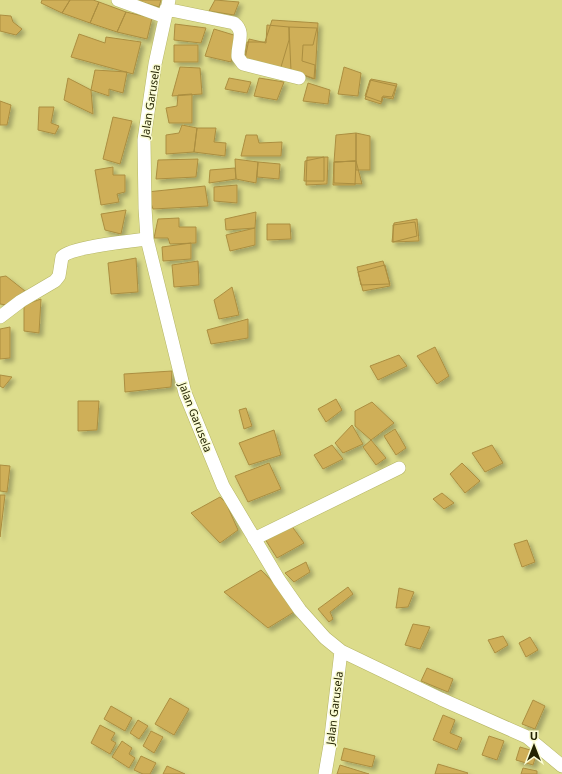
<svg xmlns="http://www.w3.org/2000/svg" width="562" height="774" font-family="'Noto Sans',sans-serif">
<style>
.building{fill:#cfaf58;stroke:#ab8e40;filter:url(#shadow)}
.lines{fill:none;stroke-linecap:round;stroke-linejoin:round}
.minor-casing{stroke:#b5b565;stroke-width:14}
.minor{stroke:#fff;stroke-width:13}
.labels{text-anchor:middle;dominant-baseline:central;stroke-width:3;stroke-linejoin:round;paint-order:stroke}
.street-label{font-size:11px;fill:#232302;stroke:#fafbd3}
</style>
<defs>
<filter id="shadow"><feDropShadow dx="3.5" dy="3.5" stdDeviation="2" flood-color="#0004"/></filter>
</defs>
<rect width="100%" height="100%" fill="#dcdc8b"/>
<!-- building -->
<path class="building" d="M 42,0 L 70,0 L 62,13 L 41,3 Z
M 70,0 L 93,0 L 99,2 L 90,23 L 62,13 Z
M 135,0 L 161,0 L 159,7 Z
M 215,0 L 239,2 L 234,15 L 209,11 Z
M 99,2 L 126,12 L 117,32 L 90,23 Z
M 126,12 L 152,18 L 147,39 L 117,32 Z
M 0,15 L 11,16 L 13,22 L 22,29 L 16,35 L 0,31 Z
M 272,20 L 318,23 L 315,79 L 285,68 L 244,60 L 247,42 L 265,42 Z
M 175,24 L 206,28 L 201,43 L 174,40 Z
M 267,25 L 289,27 L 289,40 L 281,67 L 244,64 L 249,39 L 266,43 Z
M 289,27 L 317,28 L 313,45 L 303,45 L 302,61 L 315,65 L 314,79 L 291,71 Z
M 214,29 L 237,36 L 231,62 L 205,56 Z
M 79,34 L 105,43 L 106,37 L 141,42 L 133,74 L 71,57 Z
M 174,45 L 198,45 L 198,62 L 174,62 Z
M 180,67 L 200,68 L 202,94 L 172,96 Z
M 344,67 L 361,73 L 358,96 L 338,94 Z
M 95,70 L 127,72 L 123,93 L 109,89 L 109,96 L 91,90 Z
M 68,78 L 91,90 L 93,114 L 64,100 Z
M 229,78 L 251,82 L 247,93 L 225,89 Z
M 259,78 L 284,82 L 277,100 L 254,96 Z
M 371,79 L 397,84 L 393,99 L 382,97 L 381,104 L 365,99 Z
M 370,80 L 396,86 L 392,97 L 383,96 L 382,102 L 365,96 Z
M 308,83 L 330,90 L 328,104 L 303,101 Z
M 192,94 L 192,123 L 169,123 L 166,108 L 177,106 L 178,95 Z
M 0,101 L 11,105 L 7,125 L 0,125 Z
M 39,107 L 54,107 L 51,123 L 59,126 L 55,134 L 38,130 Z
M 113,117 L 132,121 L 120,164 L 103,159 Z
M 182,125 L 197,128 L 194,152 L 166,154 L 166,135 L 179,133 Z
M 197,128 L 216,128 L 214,142 L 226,143 L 225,156 L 194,152 Z
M 356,133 L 356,161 L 334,162 L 336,135 Z
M 356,133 L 370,136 L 370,170 L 356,170 Z
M 246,135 L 257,135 L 259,143 L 282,142 L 281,156 L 241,156 Z
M 307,157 L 328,157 L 327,184 L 306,185 Z
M 324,157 L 324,181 L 304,181 L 305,161 Z
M 198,159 L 196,177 L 156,179 L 158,160 Z
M 235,159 L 258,162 L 256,183 L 236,179 Z
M 356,161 L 362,184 L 334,183 L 334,162 Z
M 356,161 L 355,185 L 333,185 L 334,162 Z
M 258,162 L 280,164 L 279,179 L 257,177 Z
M 113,167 L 113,175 L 125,175 L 125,192 L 117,194 L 119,202 L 101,205 L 95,170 Z
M 235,168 L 236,179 L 209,183 L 210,170 Z
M 237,185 L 237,203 L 214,201 L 214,187 Z
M 205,186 L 208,206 L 153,209 L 147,192 Z
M 126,210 L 121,234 L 105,230 L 101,214 Z
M 256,212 L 255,228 L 226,230 L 225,219 Z
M 179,218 L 179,227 L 196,227 L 196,243 L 170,244 L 168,238 L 154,238 L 158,219 Z
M 417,219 L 419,241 L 392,242 L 394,223 Z
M 415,222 L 417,236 L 393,242 L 393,225 Z
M 267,224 L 290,224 L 291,239 L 267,240 Z
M 255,228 L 255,245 L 230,251 L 226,235 Z
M 191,243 L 191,259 L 163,261 L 162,247 Z
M 136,258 L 138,292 L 111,294 L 108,263 Z
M 198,261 L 199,285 L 174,287 L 172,265 Z
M 383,261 L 390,284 L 361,285 L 357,267 Z
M 385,265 L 390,286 L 363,291 L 358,272 Z
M 6,276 L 25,291 L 7,305 L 0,304 L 0,277 Z
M 232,287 L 239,315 L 219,319 L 214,300 Z
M 41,299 L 39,333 L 24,331 L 24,305 Z
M 248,319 L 248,338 L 211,344 L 207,330 Z
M 10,327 L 10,358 L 0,359 L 0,329 Z
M 435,347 L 449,376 L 437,384 L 417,356 Z
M 399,355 L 407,366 L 378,380 L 370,366 Z
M 172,371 L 171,387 L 125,392 L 124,374 Z
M 0,375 L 12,377 L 3,388 L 0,386 Z
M 336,399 L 342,410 L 326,422 L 318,409 Z
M 78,401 L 99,401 L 97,430 L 78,431 Z
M 372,402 L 394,423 L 371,440 L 355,426 L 355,411 Z
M 246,408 L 252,426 L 244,429 L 239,410 Z
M 352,425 L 363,444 L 343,453 L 335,443 Z
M 395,429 L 406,448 L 396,455 L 384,436 Z
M 274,430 L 281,455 L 249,465 L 239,443 Z
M 371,440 L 386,458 L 376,465 L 363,447 Z
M 332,445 L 343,459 L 323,469 L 314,455 Z
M 492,445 L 503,463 L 485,472 L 472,453 Z
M 269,463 L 281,489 L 248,502 L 235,476 Z
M 462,463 L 480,481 L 465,493 L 450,474 Z
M 0,465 L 10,466 L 7,492 L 0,491 Z
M 442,493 L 454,503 L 444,509 L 433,499 Z
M 0,495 L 5,495 L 0,537 Z
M 220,497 L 226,503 L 238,530 L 220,543 L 191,513 Z
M 291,525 L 304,543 L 277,558 L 265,539 Z
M 527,540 L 535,562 L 522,567 L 514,544 Z
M 306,562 L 310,572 L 294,582 L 285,573 Z
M 261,570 L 299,609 L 268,628 L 224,592 Z
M 348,587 L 353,594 L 330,612 L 333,619 L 329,622 L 318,609 Z
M 399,588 L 414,592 L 408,607 L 396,608 Z
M 413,624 L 430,627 L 420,649 L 405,645 Z
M 503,636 L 508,645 L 495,653 L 488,640 Z
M 530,637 L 538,650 L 526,657 L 519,643 Z
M 427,668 L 453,679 L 448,692 L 421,681 Z
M 170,698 L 189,709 L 174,735 L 155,724 Z
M 533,700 L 545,706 L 535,729 L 522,724 Z
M 111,706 L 132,718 L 125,731 L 104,719 Z
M 443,715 L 455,720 L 450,733 L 462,738 L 457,750 L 433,740 Z
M 138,720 L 148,726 L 139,739 L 130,733 Z
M 100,725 L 115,733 L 111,740 L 116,743 L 110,754 L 91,743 Z
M 151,731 L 163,737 L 154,753 L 143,746 Z
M 489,736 L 504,741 L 497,760 L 482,755 Z
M 122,741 L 132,748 L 129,754 L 135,758 L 129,768 L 112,757 Z
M 520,747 L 537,752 L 533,765 L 516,760 Z
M 344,748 L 375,756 L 372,767 L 341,760 Z
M 141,756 L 156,763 L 150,774 L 143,774 L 134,770 Z
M 438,764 L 468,773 L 467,774 L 435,774 Z
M 340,765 L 369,774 L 337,774 Z
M 167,766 L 185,774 L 163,774 Z
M 523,768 L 537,771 L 537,774 L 521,774 Z"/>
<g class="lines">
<defs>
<path id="minor" d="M 118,0 L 165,17
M 169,0 L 155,64 L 144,140 L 145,208 L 147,239 L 185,393 L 223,486 L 279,580 L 300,610 L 325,638 L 341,651 L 330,745 L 325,774
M 166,9 L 234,23 C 246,32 237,44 238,57 L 243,64 L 299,78
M 0,317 L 21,301 L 55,281 L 59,276 L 62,257 C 71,247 131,241 147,239
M 254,539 L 399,468
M 341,651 L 441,699 L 527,737 L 562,766"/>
</defs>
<!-- minor casing -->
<use href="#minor" class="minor-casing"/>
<!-- minor -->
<use href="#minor" class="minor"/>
</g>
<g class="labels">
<!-- street labels -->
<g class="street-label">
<text transform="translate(150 101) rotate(-81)">Jalan Garusela</text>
<text transform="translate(196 417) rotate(69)">Jalan Garusela</text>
<text transform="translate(334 708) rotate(-83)">Jalan Garusela</text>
</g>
</g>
<!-- north arrow -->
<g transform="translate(534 746)" stroke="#fafbd3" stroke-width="3" paint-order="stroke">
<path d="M0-3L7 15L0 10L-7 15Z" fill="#232302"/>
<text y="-6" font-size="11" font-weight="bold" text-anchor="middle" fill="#232302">U</text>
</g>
</svg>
